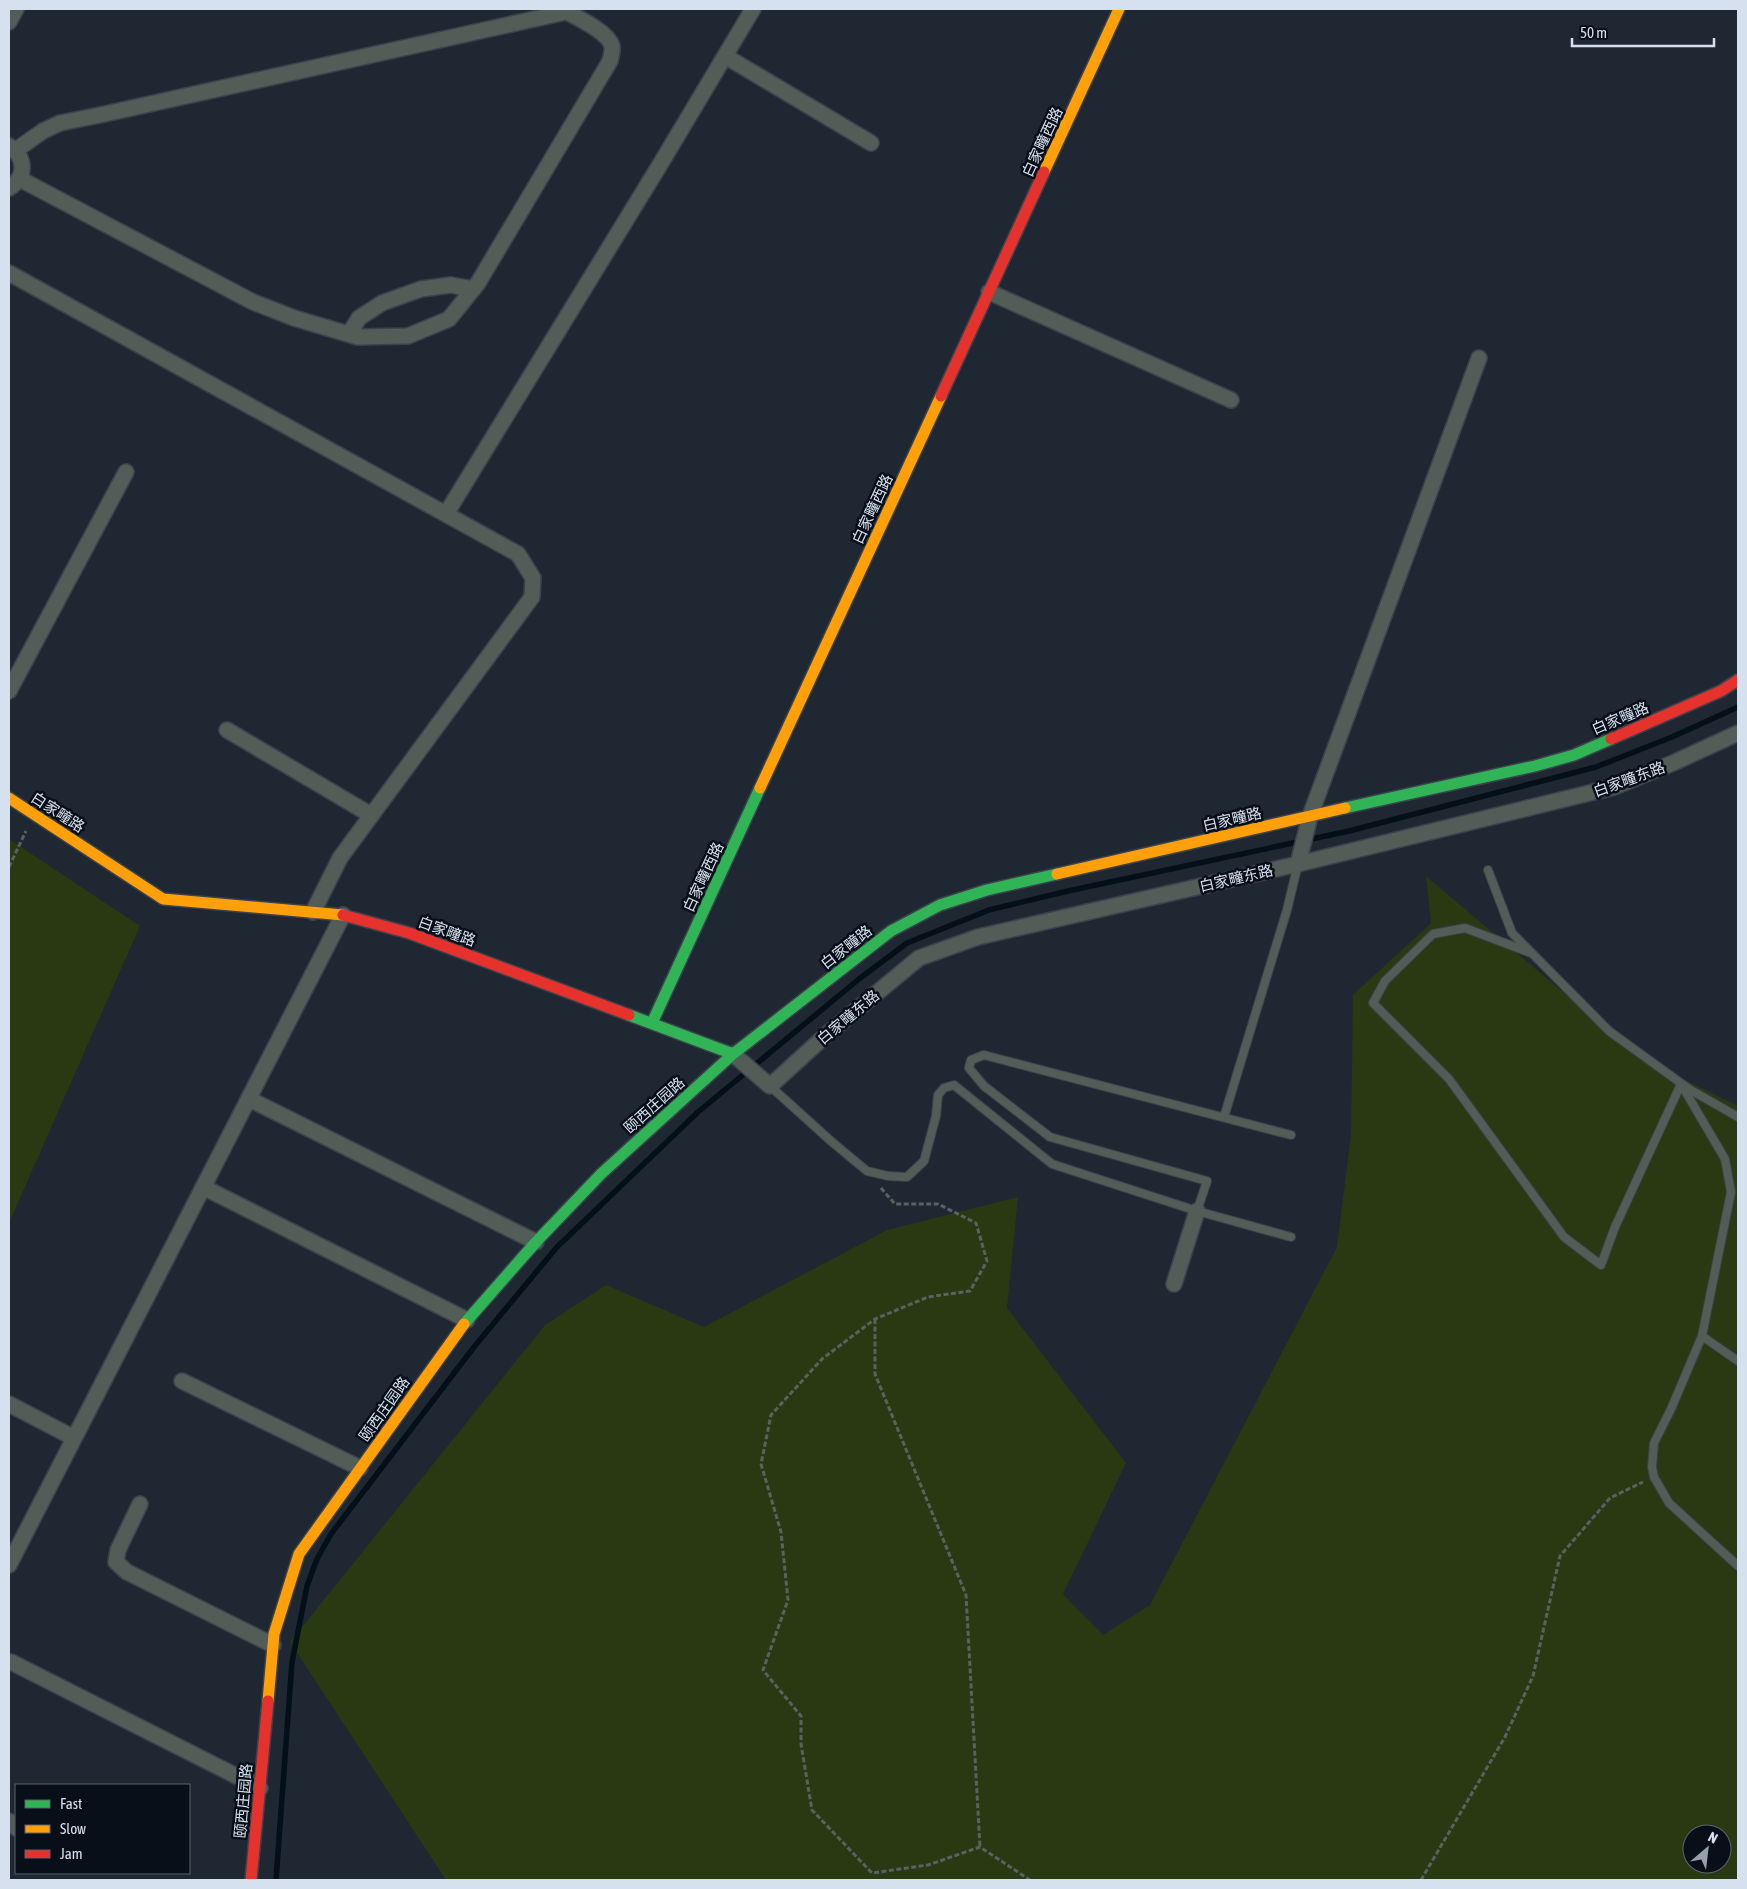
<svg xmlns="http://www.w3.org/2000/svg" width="1747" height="1889" font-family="'Asap Condensed','Noto Sans SC',sans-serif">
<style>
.green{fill:#293911;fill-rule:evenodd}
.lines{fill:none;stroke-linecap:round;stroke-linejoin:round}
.stream{stroke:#031017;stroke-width:5.5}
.lane-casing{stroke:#3a424c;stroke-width:10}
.street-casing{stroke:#3a424c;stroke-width:18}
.fast-casing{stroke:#3a424c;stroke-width:14}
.slow-casing{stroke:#3a424c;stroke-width:14}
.jam-casing{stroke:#3a424c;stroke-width:14}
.path{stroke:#5a6261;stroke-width:3;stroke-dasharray:5 2.5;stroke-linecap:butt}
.lane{stroke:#515d56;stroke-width:8}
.street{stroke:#515d56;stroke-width:15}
.fast{stroke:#30b455;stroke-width:11}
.slow{stroke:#ff9f0a;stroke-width:11}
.jam{stroke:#e5322d;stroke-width:11}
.labels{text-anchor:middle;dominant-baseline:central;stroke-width:5;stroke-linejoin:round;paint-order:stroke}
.street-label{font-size:15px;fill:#d6e1ef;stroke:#090f19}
</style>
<rect width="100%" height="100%" fill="#1f2733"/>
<!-- green -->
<path class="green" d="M 9,839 L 140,926 L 9,1223 Z
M 1426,876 L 1642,1059 L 1738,1106 L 1738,1880 L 446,1880 L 290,1642 L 545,1325 L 606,1285 L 704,1327 L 887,1230 L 1018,1197 L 1007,1308 L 1126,1463 L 1063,1594 L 1103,1635 L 1150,1605 L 1337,1247 L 1351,1135 L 1353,995 L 1431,923 ZM 1692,1834 L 1722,1834 L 1722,1864 L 1692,1864 Z"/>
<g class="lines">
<!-- stream -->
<path class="stream" d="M 276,1880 L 292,1662 L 307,1586 L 317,1559 L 331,1534 L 474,1347 L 557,1247 L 698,1112 L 859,979 L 907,943 L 989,910 L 1068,891 L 1349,831 L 1596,767 L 1672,737 L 1738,707"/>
<defs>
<path id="lane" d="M 1488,870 L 1512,933 L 1609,1031 L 1689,1089 L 1738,1117
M 1531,953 L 1465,928 L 1433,934 L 1385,981 L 1373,1003 L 1449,1079 L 1564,1237 L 1601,1265 L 1615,1227 L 1681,1084
M 1681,1084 L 1725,1159 L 1731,1192 L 1702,1336 L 1671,1409 L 1654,1443 L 1652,1467 L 1654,1477 L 1669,1503 L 1738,1566
M 770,1086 L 832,1142 L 867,1171 L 888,1176 L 907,1177 L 924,1161 L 936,1116 L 938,1095 L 944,1088 L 954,1085 L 1052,1164 L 1197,1211 L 1291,1237
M 1224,1117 L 1287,910 L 1298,864
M 1197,1211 L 1207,1181 L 1050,1137 L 984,1086 L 969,1068 L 971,1060 L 984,1055 L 1291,1135
M 1702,1336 L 1738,1361"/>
<path id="street" d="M 9,22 L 16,9
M 725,56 L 871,143
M 9,146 C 26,157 27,177 9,188
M 16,150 L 43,131 L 60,123 L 100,115 L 566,12
M 20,179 L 253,302 L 294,318 L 358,337 L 408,336 L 449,319 L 478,283 L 610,61 C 611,56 613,51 612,46 C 608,31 574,16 561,9
M 9,273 L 518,554 L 533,578 L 532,597 L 340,858 L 313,912
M 989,292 L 1231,400
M 349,334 L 359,318 L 382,303 L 421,289 L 451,285 L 473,289
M 446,514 L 661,163 L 753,9
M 9,691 L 126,472
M 227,730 L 371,815
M 1298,864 L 1310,816 L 1479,358
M 733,1054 L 770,1086 L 825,1036 L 919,958 L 978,937 L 1298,864 L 1614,787 L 1673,763 L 1738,733
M 249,1099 L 536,1242
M 203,1187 L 467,1320
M 1174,1284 L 1197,1211
M 182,1381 L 360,1468
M 9,1404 L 74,1438
M 140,1504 L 118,1550 L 116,1562 L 127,1572 L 273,1645
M 9,1565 L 343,915
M 11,1662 L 260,1788
M 9,1821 L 16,1828"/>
<path id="fast" d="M 1345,808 L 1535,766 L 1574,755 L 1611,739
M 629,1015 L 733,1054 L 891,931 L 940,905 L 987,890 L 1057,874
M 652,1023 L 760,788
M 464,1324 L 536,1242 L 601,1174 L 733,1054"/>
<path id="slow" d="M 1044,172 L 1119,9
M 760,788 L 941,396
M 9,798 L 163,899 L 343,915
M 1057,874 L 1345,808
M 268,1701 L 274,1634 L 299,1554 L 464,1324"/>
<path id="jam" d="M 941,396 L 1044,172
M 1611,739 L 1721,691 L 1738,680
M 343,915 L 409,933 L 629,1015
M 251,1880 L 268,1701"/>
</defs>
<!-- lane casing -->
<use href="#lane" class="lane-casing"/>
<!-- street casing -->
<use href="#street" class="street-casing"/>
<!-- fast casing -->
<use href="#fast" class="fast-casing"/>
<!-- slow casing -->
<use href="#slow" class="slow-casing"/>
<!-- jam casing -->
<use href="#jam" class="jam-casing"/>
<!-- path -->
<path class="path" d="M 9,867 L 26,831
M 881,1188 L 895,1204 L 938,1204 L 976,1223 L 987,1261 L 970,1291 L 928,1297 L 875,1319 L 822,1359 L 771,1415 L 761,1464 L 781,1532 L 788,1600 L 763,1670 L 801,1716 L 801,1744 L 812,1810 L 872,1873 L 928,1865 L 980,1847 L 1030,1880
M 875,1319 L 875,1374 L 966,1595 L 980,1847
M 1421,1880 L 1505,1737 L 1533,1676 L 1560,1556 L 1610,1498 L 1643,1482"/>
<!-- lane -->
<use href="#lane" class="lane"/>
<!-- street -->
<use href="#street" class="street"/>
<!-- fast -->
<use href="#fast" class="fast"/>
<!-- slow -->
<use href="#slow" class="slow"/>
<!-- jam -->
<use href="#jam" class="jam"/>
</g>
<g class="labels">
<!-- street labels -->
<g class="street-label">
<text transform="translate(1042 142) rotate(-65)">白家疃西路</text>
<text transform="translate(872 509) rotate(-65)">白家疃西路</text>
<text transform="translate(1620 718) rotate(-23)">白家疃路</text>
<text transform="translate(1629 779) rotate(-20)">白家疃东路</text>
<text transform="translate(58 812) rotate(33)">白家疃路</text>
<text transform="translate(1232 819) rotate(-13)">白家疃路</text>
<text transform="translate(703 877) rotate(-65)">白家疃西路</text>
<text transform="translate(1236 878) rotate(-13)">白家疃东路</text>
<text transform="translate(447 931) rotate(20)">白家疃路</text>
<text transform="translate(846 947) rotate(-38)">白家疃路</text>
<text transform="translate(848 1017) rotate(-40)">白家疃东路</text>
<text transform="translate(654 1105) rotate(-42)">颐西庄园路</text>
<text transform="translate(384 1409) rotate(-55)">颐西庄园路</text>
<text transform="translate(243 1801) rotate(-85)">颐西庄园路</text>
</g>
</g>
<!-- border -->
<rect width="1747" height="1889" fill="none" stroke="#d6e1ef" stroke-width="20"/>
<!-- legend -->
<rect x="15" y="1784" width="175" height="90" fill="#090f19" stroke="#5b636f"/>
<rect x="25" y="1800" width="25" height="8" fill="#30b455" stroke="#5b636f"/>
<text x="60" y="1809" font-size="15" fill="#d6e1ef">Fast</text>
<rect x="25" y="1825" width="25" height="8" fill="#ff9f0a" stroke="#5b636f"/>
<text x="60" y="1834" font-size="15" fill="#d6e1ef">Slow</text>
<rect x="25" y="1850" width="25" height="8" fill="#e5322d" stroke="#5b636f"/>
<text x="60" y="1859" font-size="15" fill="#d6e1ef">Jam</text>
<!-- north arrow -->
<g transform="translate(1707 1849) rotate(28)"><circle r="24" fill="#090f19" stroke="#5b636f"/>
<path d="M0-4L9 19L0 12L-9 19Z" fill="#96a0ad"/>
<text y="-8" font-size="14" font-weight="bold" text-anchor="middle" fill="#d6e1ef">N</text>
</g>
<!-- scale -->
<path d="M1572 38v8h142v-8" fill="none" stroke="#d6e1ef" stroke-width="2.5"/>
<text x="1580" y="38" font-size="15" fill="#d6e1ef" stroke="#090f19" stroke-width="4" paint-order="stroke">50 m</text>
</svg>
